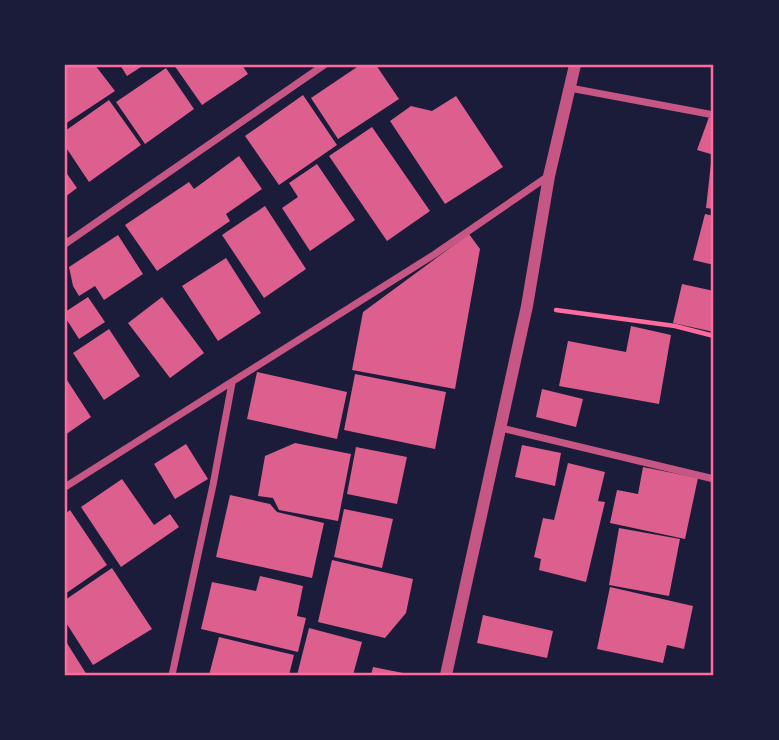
<svg xmlns="http://www.w3.org/2000/svg" width="779" height="740" font-family="'PT Serif',serif">
<style>
.building{fill:#dd5f8e}
.lines{fill:none;stroke-linecap:round;stroke-linejoin:round}
.path{stroke:#ff6b9d;stroke-width:4.5}
.minor{stroke:#c65784;stroke-width:7}
.tertiary{stroke:#c65784;stroke-width:12}
.neatline{fill:none;stroke:#ff6b9d;stroke-width:2.5}
</style>
<rect width="100%" height="100%" fill="#1b1b3a"/>
<!-- building -->
<path class="building" d="M 65,65 L 95,65 L 115,91 L 65,124 Z
M 120,65 L 144,65 L 127,76 Z
M 174,65 L 242,65 L 248,74 L 202,105 Z
M 360,65 L 376,65 L 399,99 L 338,139 L 311,98 Z
M 166,68 L 194,109 L 145,144 L 116,102 Z
M 303,95 L 337,145 L 279,185 L 245,136 Z
M 456,96 L 503,167 L 445,204 L 390,121 L 411,106 L 432,111 Z
M 109,100 L 141,145 L 89,182 L 65,146 L 65,131 Z
M 709,117 L 714,118 L 714,155 L 697,150 Z
M 372,127 L 430,211 L 387,241 L 329,156 Z
M 239,156 L 262,189 L 226,214 L 230,221 L 157,271 L 125,225 L 189,182 L 194,189 Z
M 711,163 L 714,163 L 714,209 L 706,208 Z
M 317,164 L 355,220 L 310,251 L 282,208 L 298,197 L 289,183 Z
M 65,171 L 77,188 L 65,197 Z
M 265,206 L 306,269 L 264,298 L 222,235 Z
M 705,214 L 714,216 L 714,265 L 693,260 Z
M 469,234 L 480,249 L 455,389 L 352,370 L 363,312 Z
M 118,235 L 143,274 L 104,300 L 95,286 L 79,296 L 73,286 L 69,267 Z
M 226,258 L 261,313 L 218,341 L 182,286 Z
M 682,284 L 714,291 L 714,332 L 673,323 Z
M 88,297 L 105,322 L 79,339 L 65,317 L 65,312 Z
M 162,297 L 204,353 L 170,378 L 128,323 Z
M 631,326 L 671,335 L 659,404 L 559,386 L 568,341 L 626,352 Z
M 109,329 L 140,376 L 104,400 L 73,353 Z
M 257,372 L 347,392 L 337,439 L 247,419 Z
M 355,374 L 446,392 L 435,449 L 344,430 Z
M 65,377 L 91,417 L 65,435 Z
M 542,389 L 583,399 L 576,427 L 536,417 Z
M 295,443 L 351,454 L 338,521 L 279,510 L 273,498 L 258,496 L 265,456 Z
M 186,444 L 208,479 L 175,499 L 154,464 Z
M 522,445 L 561,453 L 555,486 L 515,477 Z
M 356,447 L 407,457 L 397,504 L 347,494 Z
M 568,463 L 605,472 L 598,501 L 605,502 L 586,582 L 539,570 L 541,559 L 534,557 L 543,518 L 554,520 Z
M 643,467 L 698,478 L 685,539 L 610,523 L 617,490 L 638,494 Z
M 122,479 L 154,525 L 170,514 L 179,527 L 121,567 L 81,507 Z
M 230,495 L 270,504 L 277,512 L 324,523 L 312,578 L 216,557 Z
M 344,509 L 393,519 L 382,568 L 334,557 Z
M 70,510 L 107,565 L 65,594 L 65,514 Z
M 619,528 L 680,539 L 669,596 L 609,585 Z
M 332,560 L 413,579 L 406,613 L 385,638 L 318,622 Z
M 112,568 L 152,629 L 93,665 L 65,621 L 65,600 Z
M 260,576 L 303,586 L 297,616 L 306,618 L 298,652 L 201,629 L 212,582 L 256,591 Z
M 610,587 L 693,606 L 684,649 L 667,645 L 663,663 L 597,649 Z
M 483,615 L 553,631 L 547,658 L 477,643 Z
M 309,628 L 362,642 L 353,675 L 297,675 Z
M 219,637 L 294,655 L 289,675 L 209,675 Z
M 65,640 L 87,675 L 65,675 Z
M 373,667 L 408,674 L 408,675 L 371,675 Z"/>
<g class="lines">
<!-- path -->
<path class="path" d="M 556,310 L 675,326 L 714,336"/>
<!-- minor -->
<path class="minor" d="M 570,88 L 714,115
M 65,244 L 324,65
M 501,428 L 714,479
M 65,487 L 435,254 L 547,177
M 172,675 L 213,485 L 232,383"/>
<!-- tertiary -->
<path class="tertiary" d="M 446,675 L 527,306 L 549,176 L 575,65"/>
</g>
<!-- border -->
<rect width="779" height="740" fill="none" stroke="#1b1b3a" stroke-width="133"/>
<rect x="66" y="66" width="646" height="608" class="neatline"/>
</svg>
